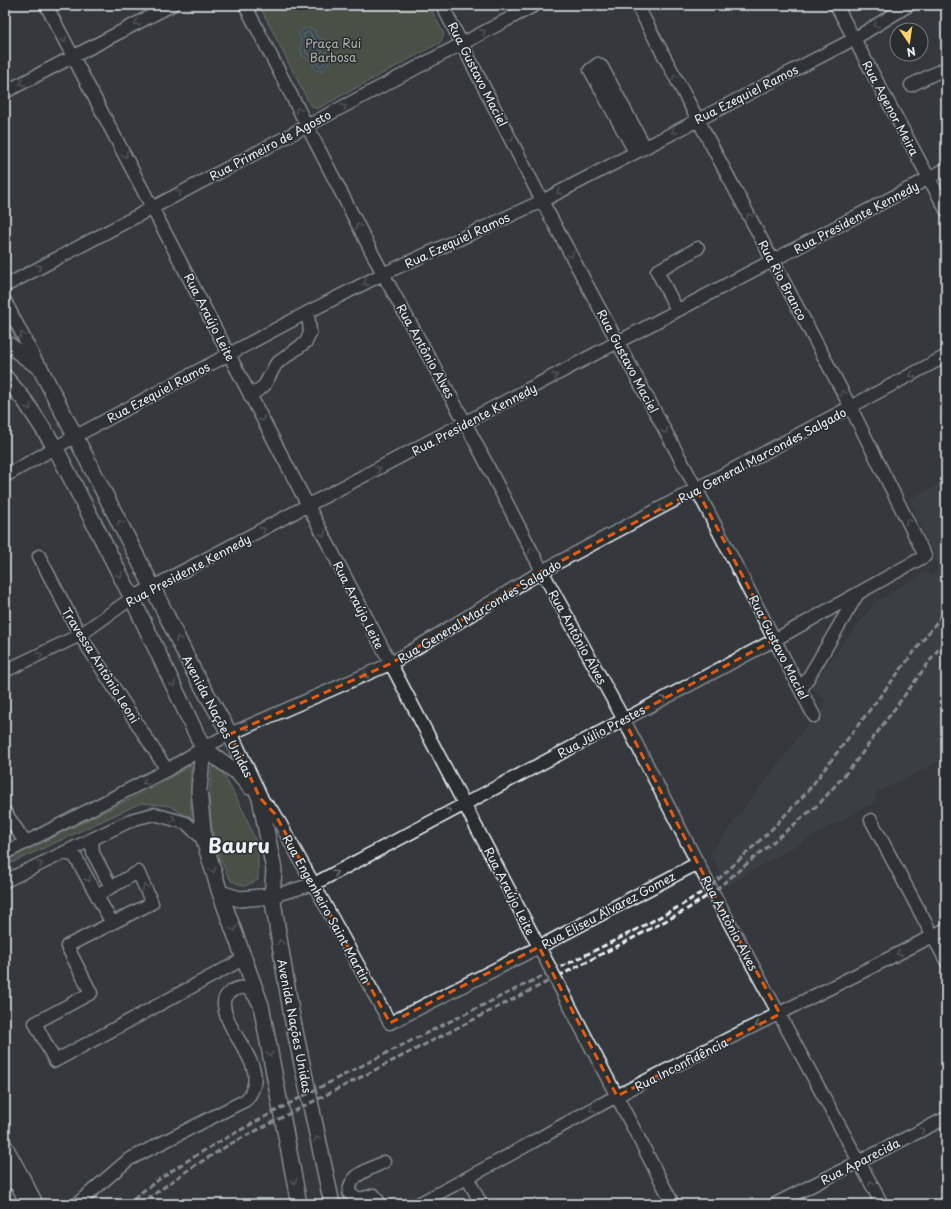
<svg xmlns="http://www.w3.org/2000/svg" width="951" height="1209" font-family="'Playpen Sans',sans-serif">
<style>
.built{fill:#42464d}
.green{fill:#636f56;stroke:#a6b0a7}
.water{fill:#4a636e;stroke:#899ca5}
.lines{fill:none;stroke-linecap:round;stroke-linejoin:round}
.shore{stroke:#a9b8c1;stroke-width:1}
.minor-casing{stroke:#e8f1f8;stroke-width:15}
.major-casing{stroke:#e8f1f8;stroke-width:18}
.minor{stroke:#2a2d2e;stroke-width:12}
.major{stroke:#2a2d2e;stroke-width:15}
.rail{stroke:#e8f1f8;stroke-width:3;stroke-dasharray:6 3;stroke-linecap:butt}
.minor-bridge-casing{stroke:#e8f1f8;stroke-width:15;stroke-linecap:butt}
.minor-bridge{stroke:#2a2d2e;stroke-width:12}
.oneway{stroke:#6c7275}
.marked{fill:none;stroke:#e8590c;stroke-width:3;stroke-dasharray:8 5;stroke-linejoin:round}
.labels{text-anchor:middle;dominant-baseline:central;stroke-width:3;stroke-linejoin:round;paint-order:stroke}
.park-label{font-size:12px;fill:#acb6af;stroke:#2a2d2e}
.street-label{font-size:12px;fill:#e8f1f8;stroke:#2a2d2e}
.town-label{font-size:20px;font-weight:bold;fill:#e8f1f8;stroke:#2a2d2e}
</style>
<rect width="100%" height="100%" fill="#35383c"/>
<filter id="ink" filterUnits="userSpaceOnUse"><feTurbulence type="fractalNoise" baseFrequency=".025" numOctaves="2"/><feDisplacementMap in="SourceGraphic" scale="8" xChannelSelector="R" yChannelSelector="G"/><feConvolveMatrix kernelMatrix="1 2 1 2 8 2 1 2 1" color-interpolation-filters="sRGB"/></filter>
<g filter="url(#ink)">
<!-- built -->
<path class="built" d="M 946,480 L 946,693 L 944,697 L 939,762 L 876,793 L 875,802 L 741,877 L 729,887 L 709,854 L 826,701 L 810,687 L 874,603 L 925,572 L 931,575 L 937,570 L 936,559 L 909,499 Z"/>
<!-- green -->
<path class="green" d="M 259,5 L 429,5 L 444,34 L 441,42 L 317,109 L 310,105 Z
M 191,765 L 191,819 L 170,806 L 141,803 L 5,866 L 5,860 L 157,786 Z
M 212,767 L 220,768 L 244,812 L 258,847 L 258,880 L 245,886 L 231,881 C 209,842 207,811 212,767 Z"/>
<!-- water -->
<path class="water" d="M 309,28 L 314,30 L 316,36 L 326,41 L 328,46 L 325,54 L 329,63 L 323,70 L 318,71 L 314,67 L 312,61 L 302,55 L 301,48 L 302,42 L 299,34 L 302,30 Z"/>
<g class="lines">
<!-- shore -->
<path class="shore" d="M 310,32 L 313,39 L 323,46 L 321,55 L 325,63 L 322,66 L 318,66 L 315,59 L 306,53 L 306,41 L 303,35 Z"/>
<defs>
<path id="minor" d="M 46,5 L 549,966
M 245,5 L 383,274 L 466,424 L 542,571 L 624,720 L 710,887 L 882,1204
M 442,5 L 542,201 L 697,490 L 814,716
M 836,5 L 946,210
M 911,85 L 946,68
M 5,92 L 172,5
M 635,152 L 590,70 L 598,64 L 602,67 L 645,147
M 5,286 L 535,5
M 5,301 L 38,365
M 677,310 L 657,271 L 698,248
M 250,396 L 264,386 L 276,364 L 306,342 L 310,333 L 308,312
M 5,476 L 76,436 L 308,312 L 383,274 L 542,201 L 854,39 L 909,5
M 39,556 L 80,635 L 167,770
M 5,671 L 80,635 L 132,598 L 946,169
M 801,690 L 857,595
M 260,798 L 275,814 L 390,1023 L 539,947 L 698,863
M 5,812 L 25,842
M 871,820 L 946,961
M 92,839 L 93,853 L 111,887
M 5,853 L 167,770 L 203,748 L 230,734 L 390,664 L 542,571 L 946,356
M 63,853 L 75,856 L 112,923
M 5,881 L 134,819 L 154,814 L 186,823 L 204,840
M 97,895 L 138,872 L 152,903 L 67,946 L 91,993 L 35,1023 L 55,1061 L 245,958
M 272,896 L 314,884 L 776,639 L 925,556 L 851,408 L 637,5
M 564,995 L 673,1204
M 5,1144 L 22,1175 L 5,1185
M 5,1163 L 27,1204
M 22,1175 L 37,1204
M 468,1179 L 481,1204
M 77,1204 L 128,1160 L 246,1100 C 274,1067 226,1038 224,1004 C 223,993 238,985 248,989 C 252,992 255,997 258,1001
M 380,1204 L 374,1195 C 364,1198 357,1201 349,1193 C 349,1174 369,1170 384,1162
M 418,1204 C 485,1170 550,1131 617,1096 C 726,1038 837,986 946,929
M 775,1204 L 946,1118"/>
<path id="major" d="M 5,342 L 40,368 L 153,588 L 194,672 L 230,734 L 260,798 L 274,870 L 272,896 L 292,1017 L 332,1204
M 5,377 L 25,401 L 55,447 L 132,598 L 203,748 L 199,790 L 204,840 L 220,893 L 261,1005 L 299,1204
M 203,748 L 238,773 L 250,787
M 220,893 L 240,899 L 272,896"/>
</defs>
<!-- minor casing -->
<use href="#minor" class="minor-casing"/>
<!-- major casing -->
<use href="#major" class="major-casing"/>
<!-- minor -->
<use href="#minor" class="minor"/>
<!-- major -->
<use href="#major" class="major"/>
<!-- rail -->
<path class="rail" d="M 127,1204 C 178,1161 236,1133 294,1101 C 405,1042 519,988 632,932 L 680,906 L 710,887 L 770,831 L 807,792 L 946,610
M 140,1204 L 191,1168 L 232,1143 L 635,937 L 686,910 L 713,892 L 820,803 L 854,764 L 946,639"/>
<defs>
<path id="minor-bridge" d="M 549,966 L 564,995"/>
</defs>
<!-- minor-bridge casing -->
<use href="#minor-bridge" class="minor-bridge-casing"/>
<!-- minor-bridge -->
<use href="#minor-bridge" class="minor-bridge"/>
</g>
<!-- one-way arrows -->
<defs><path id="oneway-chevron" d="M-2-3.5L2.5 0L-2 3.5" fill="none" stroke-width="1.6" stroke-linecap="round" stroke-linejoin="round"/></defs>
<g class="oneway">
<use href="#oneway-chevron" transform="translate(137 23) rotate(153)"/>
<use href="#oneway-chevron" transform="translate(876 25) rotate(149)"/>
<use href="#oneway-chevron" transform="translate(483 32) rotate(-28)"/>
<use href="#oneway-chevron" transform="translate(64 40) rotate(63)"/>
<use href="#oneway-chevron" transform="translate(675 77) rotate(-118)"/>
<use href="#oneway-chevron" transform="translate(22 83) rotate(152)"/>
<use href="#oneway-chevron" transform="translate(344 107) rotate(-28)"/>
<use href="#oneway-chevron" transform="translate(298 110) rotate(-117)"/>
<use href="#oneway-chevron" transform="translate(674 131) rotate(152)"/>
<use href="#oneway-chevron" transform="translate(511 139) rotate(63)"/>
<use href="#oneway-chevron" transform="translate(125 155) rotate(62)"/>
<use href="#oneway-chevron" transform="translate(559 192) rotate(152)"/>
<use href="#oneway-chevron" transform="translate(179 193) rotate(-27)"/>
<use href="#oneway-chevron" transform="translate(749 216) rotate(-118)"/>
<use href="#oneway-chevron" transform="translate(358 226) rotate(-118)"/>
<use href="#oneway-chevron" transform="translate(571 255) rotate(62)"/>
<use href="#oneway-chevron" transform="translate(39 267) rotate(-28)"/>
<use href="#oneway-chevron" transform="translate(366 283) rotate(153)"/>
<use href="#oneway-chevron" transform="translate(22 335) rotate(-117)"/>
<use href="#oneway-chevron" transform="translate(912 375) rotate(152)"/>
<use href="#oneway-chevron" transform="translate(555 376) rotate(-28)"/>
<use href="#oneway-chevron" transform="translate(843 393) rotate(-118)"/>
<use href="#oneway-chevron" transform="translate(29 407) rotate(57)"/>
<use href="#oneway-chevron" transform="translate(262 419) rotate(62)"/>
<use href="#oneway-chevron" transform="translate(665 431) rotate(62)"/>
<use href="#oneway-chevron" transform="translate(378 469) rotate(-27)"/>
<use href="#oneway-chevron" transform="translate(661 509) rotate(152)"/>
<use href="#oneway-chevron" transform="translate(908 521) rotate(-117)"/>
<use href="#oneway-chevron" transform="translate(120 523) rotate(-117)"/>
<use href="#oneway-chevron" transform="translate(263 530) rotate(-28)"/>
<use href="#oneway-chevron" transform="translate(323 534) rotate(63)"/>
<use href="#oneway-chevron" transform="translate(531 550) rotate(-117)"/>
<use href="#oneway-chevron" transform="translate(120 575) rotate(63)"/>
<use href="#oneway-chevron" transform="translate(178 639) rotate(-116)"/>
<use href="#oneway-chevron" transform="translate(40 655) rotate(-26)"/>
<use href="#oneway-chevron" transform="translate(365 675) rotate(156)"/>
<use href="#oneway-chevron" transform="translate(173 684) rotate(65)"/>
<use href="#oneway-chevron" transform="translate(664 699) rotate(-28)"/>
<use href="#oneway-chevron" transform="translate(246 727) rotate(156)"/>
<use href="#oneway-chevron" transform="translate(145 782) rotate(153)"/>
<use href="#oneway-chevron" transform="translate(449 811) rotate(-28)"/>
<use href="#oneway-chevron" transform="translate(173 819) rotate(16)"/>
<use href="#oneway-chevron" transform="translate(40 864) rotate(-26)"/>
<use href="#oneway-chevron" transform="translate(213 870) rotate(74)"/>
<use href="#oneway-chevron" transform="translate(335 873) rotate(-28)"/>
<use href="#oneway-chevron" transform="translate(88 879) rotate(61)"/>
<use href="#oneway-chevron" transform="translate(145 887) rotate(-115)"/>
<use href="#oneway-chevron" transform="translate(234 929) rotate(69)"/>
<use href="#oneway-chevron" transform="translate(280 942) rotate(-99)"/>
<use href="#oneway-chevron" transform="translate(899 953) rotate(152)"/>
<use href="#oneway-chevron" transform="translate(758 1025) rotate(153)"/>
<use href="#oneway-chevron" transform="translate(270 1054) rotate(79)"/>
<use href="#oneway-chevron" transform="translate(592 1109) rotate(151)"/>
<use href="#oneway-chevron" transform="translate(922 1130) rotate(-26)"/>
<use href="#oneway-chevron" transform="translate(317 1139) rotate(-102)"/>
<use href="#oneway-chevron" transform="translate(294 1181) rotate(78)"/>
<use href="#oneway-chevron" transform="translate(871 1183) rotate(-118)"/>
</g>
</g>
<!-- marked area -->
<path d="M0 0H951V1209H0ZM 697,490 L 776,639 L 624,720 L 710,887 L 780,1014 L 617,1096 L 539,947 L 390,1023 L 275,814 L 260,798 L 230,734 L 390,664 L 542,571 Z" fill="#35383c" fill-opacity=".55" fill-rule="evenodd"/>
<path class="marked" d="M 697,490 L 776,639 L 624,720 L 710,887 L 780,1014 L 617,1096 L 539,947 L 390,1023 L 275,814 L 260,798 L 230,734 L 390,664 L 542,571 Z"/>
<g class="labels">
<!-- park labels -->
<g class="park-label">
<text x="333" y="43">Praça Rui<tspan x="333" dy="14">Barbosa</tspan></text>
</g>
<!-- street labels -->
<g class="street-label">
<text transform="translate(478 74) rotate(63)">Rua Gustavo Maciel</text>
<text transform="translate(746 94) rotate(-27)">Rua Ezequiel Ramos</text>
<text transform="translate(891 108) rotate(62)">Rua Agenor Meira</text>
<text transform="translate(270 145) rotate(-28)">Rua Primeiro de Agosto</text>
<text transform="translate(856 217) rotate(-28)">Rua Presidente Kennedy</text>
<text transform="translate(457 240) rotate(-25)">Rua Ezequiel Ramos</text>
<text transform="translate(783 280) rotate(62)">Rua Rio Branco</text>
<text transform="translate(210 317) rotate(63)">Rua Araújo Leite</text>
<text transform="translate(426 351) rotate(61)">Rua Antônio Alves</text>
<text transform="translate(628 361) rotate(62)">Rua Gustavo Maciel</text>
<text transform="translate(158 392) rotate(-28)">Rua Ezequiel Ramos</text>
<text transform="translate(474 419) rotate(-28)">Rua Presidente Kennedy</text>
<text transform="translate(762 455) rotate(-28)">Rua General Marcondes Salgado</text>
<text transform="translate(188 570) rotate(-28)">Rua Presidente Kennedy</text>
<text transform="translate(359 605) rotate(63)">Rua Araújo Leite</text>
<text transform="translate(479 611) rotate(-31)">Rua General Marcondes Salgado</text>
<text transform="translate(578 637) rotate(61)">Rua Antônio Alves</text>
<text transform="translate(779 647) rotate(63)">Rua Gustavo Maciel</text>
<text transform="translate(101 665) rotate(58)">Travessa Antônio Leoni</text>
<text transform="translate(218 716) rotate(62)">Avenida Nações Unidas</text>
<text transform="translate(601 731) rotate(-28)">Rua Júlio Prestes</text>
<text transform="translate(510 891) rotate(63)">Rua Araújo Leite</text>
<text transform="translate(327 909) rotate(61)">Rua Engenheiro Saint Martin</text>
<text transform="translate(608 910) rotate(-28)">Rua Eliseu Alvarez Gomez</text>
<text transform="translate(730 923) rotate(62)">Rua Antônio Alves</text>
<text transform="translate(295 1026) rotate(79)">Avenida Nações Unidas</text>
<text transform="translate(681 1064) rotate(-27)">Rua Inconfidência</text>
<text transform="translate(860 1161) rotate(-27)">Rua Aparecida</text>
</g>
<!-- town labels -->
<g class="town-label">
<text x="239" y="845">Bauru</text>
</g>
</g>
<!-- margin -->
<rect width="951" height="1209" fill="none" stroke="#2a2d2e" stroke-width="20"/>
<rect x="10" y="10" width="931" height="1189" fill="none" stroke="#e8f1f8" stroke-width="1.5" filter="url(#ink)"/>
<!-- north arrow -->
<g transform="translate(909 42) rotate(167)"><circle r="19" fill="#2a2d2e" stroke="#767b7f"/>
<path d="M0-3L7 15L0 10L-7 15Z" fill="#ffd166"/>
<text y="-6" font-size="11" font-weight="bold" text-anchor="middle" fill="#e8f1f8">N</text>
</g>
</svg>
